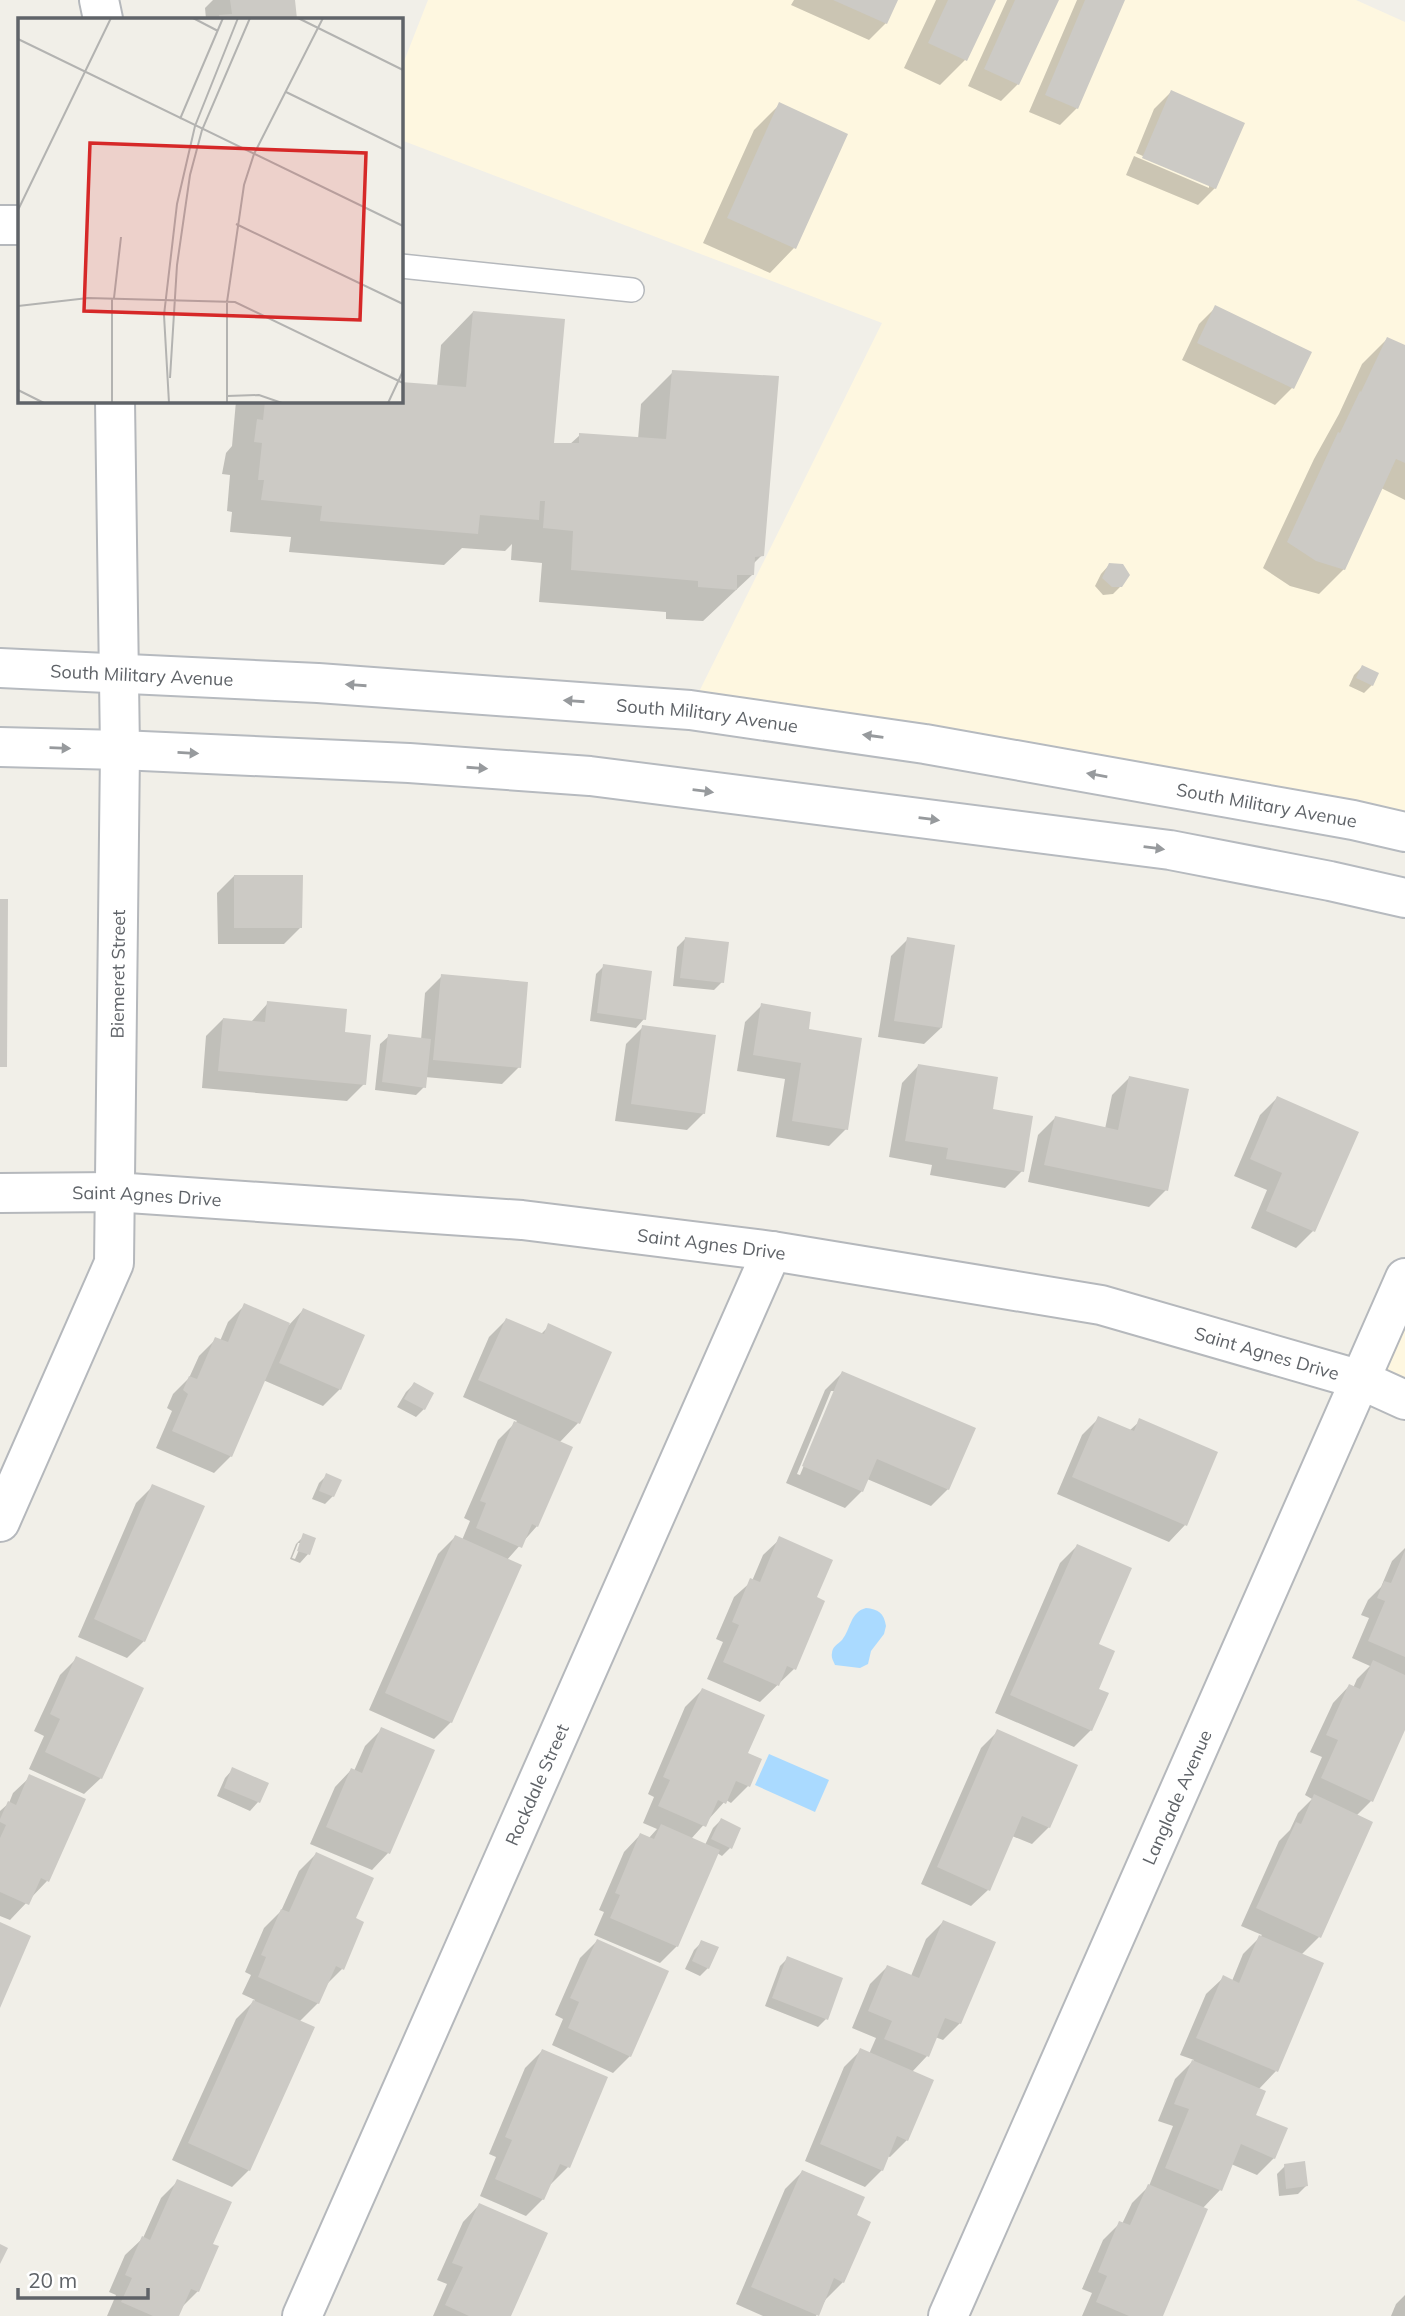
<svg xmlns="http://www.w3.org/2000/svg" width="1405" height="2316" font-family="Mulish,sans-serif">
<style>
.commercial{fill:#fef7e0}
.water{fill:#aadaff}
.shadow{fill:#0003;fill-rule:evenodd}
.building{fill:#cccac5}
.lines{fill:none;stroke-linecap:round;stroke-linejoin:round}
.service-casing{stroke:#b5b8bc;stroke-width:26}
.minor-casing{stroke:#b5b8bc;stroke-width:42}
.secondary-casing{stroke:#b6babf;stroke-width:42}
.service{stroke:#fff;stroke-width:23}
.minor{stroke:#fff;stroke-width:38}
.secondary{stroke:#fff;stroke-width:38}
.oneway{fill:#979a9d}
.labels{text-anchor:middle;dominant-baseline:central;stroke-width:5;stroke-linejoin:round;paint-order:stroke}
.street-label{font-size:18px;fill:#5f6368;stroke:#fff}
.inset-road{fill:none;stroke:#b3b3b1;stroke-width:2}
.view{fill:#d62828;fill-opacity:0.15;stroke:#d62828;stroke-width:3.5}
.inset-edge{fill:none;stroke:#5f6368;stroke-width:3.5}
</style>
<rect width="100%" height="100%" fill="#f1efe8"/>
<!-- commercial -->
<path class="commercial" d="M 428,0 L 1356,0 L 1405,22 L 1405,832 L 690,710 L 882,323 L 401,140 L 401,69 Z
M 1405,1278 L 1405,1400 L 1361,1380 Z"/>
<!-- water -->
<path class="water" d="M 866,1608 C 878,1609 884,1613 886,1626 L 884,1634 L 871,1651 L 868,1664 L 860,1668 L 835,1665 C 833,1660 831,1658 832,1653 C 832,1647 838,1644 842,1640 C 851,1629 850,1612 866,1608 Z
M 769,1754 L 829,1780 L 815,1812 L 755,1785 Z"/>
<!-- shadow -->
<path class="shadow" d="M 213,0 L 294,0 L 295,19 L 206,19 L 205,8 Z
M 794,0 L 896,0 L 886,23 L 869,40 L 791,5 Z
M 936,0 L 994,0 L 965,60 L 940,85 L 904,68 Z
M 1007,0 L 1057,0 L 1018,84 L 1001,101 L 968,86 Z
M 1077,0 L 1123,0 L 1077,108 L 1060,125 L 1029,112 Z
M 1171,92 L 1215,188 L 1198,205 L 1126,175 L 1134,156 L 1209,188 L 1209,185 L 1136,153 L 1154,109 Z
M 779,105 L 846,135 L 794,248 L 770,273 L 703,243 L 754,130 Z
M 1216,307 L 1310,353 L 1292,388 L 1275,405 L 1182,360 L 1199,324 Z
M 473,312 L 552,445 L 569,445 L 580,435 L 638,439 L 641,404 L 673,372 L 762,555 L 753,564 L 752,575 L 703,621 L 666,619 L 666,612 L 539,602 L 542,563 L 511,560 L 512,544 L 505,551 L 462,548 L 444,565 L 289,552 L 291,537 L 230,532 L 232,512 L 227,511 L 230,475 L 222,474 L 226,453 L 232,446 L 236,401 L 401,401 L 401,383 L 437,386 L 441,345 Z
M 1387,339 L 1405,347 L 1405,500 L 1381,488 L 1344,569 L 1319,594 L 1290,586 L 1263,568 L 1314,459 L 1339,414 L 1362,364 Z
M 1109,565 L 1121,586 L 1113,594 L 1103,595 L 1095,586 L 1101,574 Z
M 1362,667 L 1372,685 L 1364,693 L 1349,686 L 1354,675 Z
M 234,876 L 301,927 L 284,944 L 218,944 L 217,893 Z
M 686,938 L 722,982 L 714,990 L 673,986 L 677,947 Z
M 908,939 L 941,1028 L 924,1044 L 878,1037 L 891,956 Z
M 604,966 L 644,1019 L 636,1028 L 590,1021 L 596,974 Z
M 442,976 L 519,1067 L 502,1084 L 425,1077 L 424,1087 L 416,1095 L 375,1090 L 380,1044 L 389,1036 L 421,1040 L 425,993 Z
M 268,1003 L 343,1034 L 364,1084 L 347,1101 L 202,1088 L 206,1036 L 223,1019 L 251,1022 Z
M 762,1005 L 807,1030 L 846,1129 L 829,1146 L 776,1137 L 785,1079 L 737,1071 L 745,1022 Z
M 643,1027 L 704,1113 L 687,1130 L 615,1121 L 626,1044 Z
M 918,1066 L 991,1110 L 1022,1171 L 1005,1188 L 930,1175 L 932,1165 L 889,1157 L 902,1083 Z
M 1129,1078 L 1166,1190 L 1149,1207 L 1028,1182 L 1038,1135 L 1055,1118 L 1105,1129 L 1112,1095 Z
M 1277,1098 L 1356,1133 L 1313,1231 L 1296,1248 L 1251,1228 L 1267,1190 L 1234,1176 L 1260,1115 Z
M 245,1305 L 289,1325 L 303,1310 L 340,1389 L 323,1406 L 263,1380 L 231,1456 L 214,1473 L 156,1448 L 172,1411 L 167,1408 L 173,1394 L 189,1378 L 199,1356 L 216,1339 L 220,1341 L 228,1322 Z
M 506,1320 L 540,1335 L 549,1326 L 578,1423 L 559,1443 L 537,1526 L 507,1560 L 451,1722 L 434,1739 L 369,1710 L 438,1554 L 455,1537 L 462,1540 L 470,1521 L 464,1518 L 498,1440 L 517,1421 L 463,1397 L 489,1337 Z
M 842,1373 L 948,1489 L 931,1506 L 867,1479 L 862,1491 L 845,1508 L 786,1483 L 825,1390 ZM 831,1391 L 835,1391 L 800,1475 L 797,1474 Z
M 414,1384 L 424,1409 L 416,1417 L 397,1407 L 406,1392 Z
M 1099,1418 L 1129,1431 L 1140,1421 L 1185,1525 L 1169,1542 L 1057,1494 L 1082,1435 Z
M 327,1475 L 333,1496 L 325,1504 L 312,1499 L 319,1483 Z
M 153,1486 L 144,1641 L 127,1658 L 78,1637 L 136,1503 Z
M 304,1536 L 308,1554 L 300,1563 L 290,1559 L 296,1544 ZM 298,1543 L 302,1543 L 295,1559 L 292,1558 Z
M 780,1539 L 815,1598 L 794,1669 L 760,1702 L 707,1679 L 723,1642 L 716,1639 L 734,1597 L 752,1581 L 763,1555 Z
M 1077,1546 L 1097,1690 L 1091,1730 L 1074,1747 L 995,1713 L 1060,1563 Z
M 1405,1548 L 1405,1726 L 1371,1801 L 1356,1816 L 1319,1937 L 1301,1955 L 1276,2071 L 1258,2090 L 1253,2116 L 1274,2158 L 1257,2175 L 1231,2164 L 1220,2190 L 1202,2209 L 1161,2316 L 1082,2316 L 1092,2293 L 1082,2289 L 1103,2240 L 1120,2223 L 1122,2224 L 1132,2203 L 1149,2186 L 1173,2126 L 1158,2121 L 1175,2079 L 1194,2060 L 1180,2055 L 1206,1994 L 1223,1978 L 1232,1981 L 1243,1954 L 1262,1935 L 1241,1926 L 1279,1841 L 1290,1830 L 1298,1813 L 1312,1799 L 1305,1795 L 1322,1757 L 1310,1752 L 1333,1703 L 1349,1686 L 1353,1688 L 1357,1679 L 1370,1666 L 1352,1658 L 1369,1618 L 1361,1615 L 1368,1600 L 1381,1587 L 1392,1561 Z
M 77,1658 L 101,1778 L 84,1794 L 29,1769 L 44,1736 L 34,1731 L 60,1675 Z
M 702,1690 L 746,1754 L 748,1786 L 731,1803 L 726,1800 L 691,1839 L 705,1845 L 713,1828 L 721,1820 L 730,1848 L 722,1856 L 717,1853 L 677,1946 L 660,1963 L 594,1935 L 604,1912 L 599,1910 L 624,1852 L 640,1835 L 648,1839 L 657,1829 L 643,1823 L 654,1797 L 648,1794 L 685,1707 Z
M 382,1729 L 433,1751 L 388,1853 L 372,1870 L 310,1844 L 335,1787 L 351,1770 L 354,1771 L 365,1746 Z
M 998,1731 L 1049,1827 L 1032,1844 L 1012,1836 L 988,1890 L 971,1906 L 921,1884 L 981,1748 Z
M 233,1769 L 267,1784 L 258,1802 L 250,1811 L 217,1796 L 225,1778 Z
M 30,1777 L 83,1800 L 47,1881 L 10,1920 L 0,1916 L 0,1811 L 9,1803 L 13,1793 Z
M 316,1854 L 354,1919 L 342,1969 L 325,1986 L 318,2003 L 299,2022 L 249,2170 L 232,2187 L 172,2160 L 236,2019 L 255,2000 L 242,1994 L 251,1975 L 245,1972 L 264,1928 L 281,1911 L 299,1871 Z
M 943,1922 L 960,2023 L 943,2040 L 935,2037 L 927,2056 L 912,2072 L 907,2140 L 890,2157 L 887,2156 L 882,2170 L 865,2187 L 805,2161 L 844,2067 L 861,2050 L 869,2054 L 876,2038 L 852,2028 L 870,1984 L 887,1967 L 911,1976 L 926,1939 Z
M 597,1941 L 630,2056 L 613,2073 L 552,2045 L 563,2019 L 555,2015 L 580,1958 Z
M 702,1942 L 708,1968 L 700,1976 L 685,1969 L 694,1950 Z
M 788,1958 L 826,2019 L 818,2027 L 765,2006 L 780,1966 Z
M 542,2051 L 568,2167 L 551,2184 L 550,2183 L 543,2199 L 526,2216 L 480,2196 L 496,2157 L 489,2154 L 525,2068 Z
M 1285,2166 L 1306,2186 L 1298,2194 L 1279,2196 L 1277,2174 Z
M 802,2172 L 855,2216 L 843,2282 L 826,2299 L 816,2316 L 763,2316 L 736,2304 L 785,2189 Z
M 178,2181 L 211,2244 L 198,2291 L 181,2308 L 177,2316 L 107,2316 L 116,2295 L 109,2292 L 125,2255 L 143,2238 L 161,2198 Z
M 479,2205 L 509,2316 L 433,2316 L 447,2284 L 437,2280 L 463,2222 Z
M 1405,2295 L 1405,2316 L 1391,2316 L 1396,2304 Z"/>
<!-- building -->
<path class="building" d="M 230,0 L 295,0 L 297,19 L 220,19 L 219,15 L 232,14 Z
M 833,0 L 898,0 L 887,24 Z
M 948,0 L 996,0 L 967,61 L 928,43 Z
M 1015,0 L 1059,0 L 1019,85 L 984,69 Z
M 1085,0 L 1125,0 L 1078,109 L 1045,95 Z
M 1171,90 L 1245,123 L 1216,189 L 1142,158 Z
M 779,102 L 848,134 L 796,249 L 727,218 Z
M 1215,305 L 1312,352 L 1294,389 L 1197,343 Z
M 473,311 L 565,319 L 554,443 L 579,443 L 579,433 L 666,439 L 672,370 L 779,376 L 764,556 L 755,557 L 754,575 L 737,575 L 737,590 L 698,587 L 698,581 L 571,570 L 573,531 L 543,528 L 545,501 L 540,501 L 539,520 L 480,515 L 478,534 L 320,521 L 322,506 L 261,500 L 264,480 L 258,480 L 262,443 L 254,442 L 257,419 L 263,420 L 265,401 L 401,401 L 401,382 L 466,387 Z
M 1387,337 L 1405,345 L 1405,463 L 1396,459 L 1345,570 L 1316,561 L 1287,542 L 1338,432 L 1340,433 L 1360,391 L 1361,392 Z
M 1109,563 L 1123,564 L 1130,575 L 1122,587 L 1112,587 L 1102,578 Z
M 1362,665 L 1379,673 L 1373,686 L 1356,678 Z
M 234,875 L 303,875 L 302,928 L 234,928 Z
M 0,899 L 8,899 L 7,1067 L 0,1067 Z
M 685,937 L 729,942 L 724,983 L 680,978 Z
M 907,937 L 955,945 L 942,1028 L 894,1021 Z
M 603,964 L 652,971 L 646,1020 L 597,1013 Z
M 441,974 L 528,982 L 521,1068 L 433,1060 Z
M 267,1001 L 347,1009 L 345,1032 L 371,1035 L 366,1085 L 218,1071 L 223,1018 L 265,1022 Z
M 761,1003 L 811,1012 L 809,1029 L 862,1038 L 848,1130 L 792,1121 L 801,1063 L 753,1055 Z
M 642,1025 L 716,1035 L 705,1114 L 631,1104 Z
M 388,1034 L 431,1039 L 426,1088 L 382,1082 Z
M 918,1064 L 998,1077 L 993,1109 L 1033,1116 L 1024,1172 L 946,1159 L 948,1148 L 905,1141 Z
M 1129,1076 L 1189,1089 L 1168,1191 L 1044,1165 L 1055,1116 L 1118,1130 Z
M 1277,1096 L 1359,1132 L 1315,1232 L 1266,1211 L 1282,1173 L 1250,1159 Z
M 244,1303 L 290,1323 L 232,1457 L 172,1431 L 188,1394 L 183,1390 L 189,1376 L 197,1379 L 215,1337 L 228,1342 Z
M 303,1308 L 365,1335 L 341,1390 L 279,1363 Z
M 506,1318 L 544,1334 L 548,1323 L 612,1352 L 580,1424 L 478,1380 Z
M 842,1371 L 976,1428 L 949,1490 L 877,1459 L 863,1492 L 802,1466 Z
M 414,1382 L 434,1393 L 425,1410 L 404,1399 Z
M 1098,1416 L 1134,1431 L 1139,1418 L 1218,1452 L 1187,1526 L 1072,1477 Z
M 514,1421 L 573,1447 L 538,1527 L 532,1524 L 522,1548 L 476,1528 L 486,1503 L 480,1501 Z
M 326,1473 L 342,1480 L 334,1497 L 319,1491 Z
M 152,1484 L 205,1506 L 145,1642 L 94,1619 Z
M 303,1533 L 316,1538 L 310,1555 L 297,1551 Z
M 455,1535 L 522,1565 L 452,1723 L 385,1693 Z
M 779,1536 L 833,1560 L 817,1597 L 825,1601 L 796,1670 L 787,1666 L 779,1686 L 723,1662 L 739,1625 L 732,1622 L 750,1578 L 760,1582 Z
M 1077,1544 L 1132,1568 L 1099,1644 L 1115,1651 L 1099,1689 L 1109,1693 L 1092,1731 L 1010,1695 Z
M 1405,1550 L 1405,1657 L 1368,1641 L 1385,1601 L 1377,1598 L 1384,1581 L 1391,1583 Z
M 76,1656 L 144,1688 L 102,1779 L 45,1752 L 60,1719 L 50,1714 Z
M 1373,1660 L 1405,1675 L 1405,1730 L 1373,1802 L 1321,1778 L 1338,1740 L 1326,1735 L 1349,1684 L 1360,1689 Z
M 702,1688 L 765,1715 L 748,1753 L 762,1759 L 750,1787 L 736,1781 L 726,1804 L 718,1800 L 706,1827 L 658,1806 L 670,1780 L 663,1777 Z
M 381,1727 L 435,1750 L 390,1854 L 326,1827 L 351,1768 L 362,1773 Z
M 997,1729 L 1078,1765 L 1050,1828 L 1022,1816 L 990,1891 L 937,1867 Z
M 232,1767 L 269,1783 L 260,1803 L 224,1788 Z
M 29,1774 L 86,1799 L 49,1882 L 41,1878 L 29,1905 L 0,1892 L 0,1838 L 6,1825 L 0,1822 L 0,1819 L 8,1801 L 16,1805 Z
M 1314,1794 L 1373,1822 L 1321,1938 L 1256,1908 L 1296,1822 L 1301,1824 Z
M 721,1818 L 741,1828 L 732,1849 L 711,1839 Z
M 661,1824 L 720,1850 L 678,1947 L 610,1918 L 620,1895 L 615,1893 L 640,1833 L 654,1839 Z
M 316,1852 L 374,1878 L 356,1918 L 364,1922 L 344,1970 L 336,1966 L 319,2004 L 258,1977 L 266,1957 L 261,1955 L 281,1909 L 289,1912 Z
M 943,1920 L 996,1942 L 961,2024 L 945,2018 L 929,2057 L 884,2039 L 892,2021 L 868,2011 L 887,1965 L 919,1978 Z
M 0,1922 L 31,1936 L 0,2008 Z
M 1259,1935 L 1324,1963 L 1278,2072 L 1196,2038 L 1223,1975 L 1239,1983 Z
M 597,1939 L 669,1971 L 631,2057 L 568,2028 L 579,2002 L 570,1998 Z
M 701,1940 L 719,1947 L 709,1969 L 692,1961 Z
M 787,1956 L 843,1978 L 828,2020 L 772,1998 Z
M 253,2000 L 315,2027 L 250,2171 L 188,2143 Z
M 860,2048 L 934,2080 L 908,2141 L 897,2136 L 883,2171 L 820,2144 Z
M 542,2049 L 608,2077 L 570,2168 L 560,2164 L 544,2200 L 495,2179 L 512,2140 L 505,2137 Z
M 1192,2060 L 1266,2091 L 1256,2115 L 1288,2128 L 1275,2159 L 1241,2144 L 1222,2191 L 1165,2168 L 1189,2109 L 1174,2104 Z
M 1305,2161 L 1308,2186 L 1286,2189 L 1284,2164 Z
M 802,2170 L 865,2197 L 857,2215 L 871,2222 L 844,2283 L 834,2278 L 819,2316 L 751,2287 Z
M 177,2179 L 232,2202 L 213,2244 L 219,2246 L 199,2292 L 191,2289 L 179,2316 L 153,2316 L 121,2302 L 132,2278 L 125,2275 L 142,2236 L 150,2240 Z
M 1148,2184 L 1208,2209 L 1163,2316 L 1129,2316 L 1096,2302 L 1107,2276 L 1098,2272 L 1119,2221 L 1130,2225 Z
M 479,2203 L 548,2233 L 511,2316 L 469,2316 L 445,2305 L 463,2267 L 452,2263 Z
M 0,2244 L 8,2248 L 0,2264 Z"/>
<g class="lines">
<defs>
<path id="service" d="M 401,266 L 632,290"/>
<g id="minor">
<path d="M 99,0 L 103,19"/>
<path d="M 0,225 L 19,225"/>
<path id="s1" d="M 0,1193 L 114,1192 L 522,1220 L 772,1251 L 1101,1305 L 1361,1380 L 1405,1400"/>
<path id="s2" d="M 0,1522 L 114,1263 L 120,750 L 115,401"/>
<path id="s3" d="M 302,2316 L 772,1251"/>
<path id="s4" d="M 948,2316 L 1405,1278"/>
</g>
<g id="secondary">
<path id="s5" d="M 0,668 L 318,683 L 690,710 L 925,744 L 1353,820 L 1405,832"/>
<path d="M 0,747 L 120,750 L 409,763 L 590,776 L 1170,850 L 1330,881 L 1405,898"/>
</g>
</defs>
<!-- service casing -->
<use href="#service" class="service-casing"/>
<!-- minor casing -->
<use href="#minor" class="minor-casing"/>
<!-- secondary casing -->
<use href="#secondary" class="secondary-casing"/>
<!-- service -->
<use href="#service" class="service"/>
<!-- minor -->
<use href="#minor" class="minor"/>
<!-- secondary -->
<use href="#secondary" class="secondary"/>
</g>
<!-- one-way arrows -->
<defs><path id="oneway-solid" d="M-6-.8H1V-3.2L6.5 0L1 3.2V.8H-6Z" transform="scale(1.75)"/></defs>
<g class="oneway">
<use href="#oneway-solid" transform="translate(356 685) rotate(-176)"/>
<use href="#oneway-solid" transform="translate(574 701) rotate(-176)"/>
<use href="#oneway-solid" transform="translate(873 736) rotate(-172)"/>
<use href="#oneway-solid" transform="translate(60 748) rotate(2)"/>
<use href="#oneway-solid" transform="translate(188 753) rotate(3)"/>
<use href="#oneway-solid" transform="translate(477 768) rotate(4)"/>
<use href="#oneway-solid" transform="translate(1097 775) rotate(-170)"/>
<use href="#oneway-solid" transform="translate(703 791) rotate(7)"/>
<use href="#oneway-solid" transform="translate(929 819) rotate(7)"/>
<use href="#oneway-solid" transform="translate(1154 848) rotate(7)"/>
</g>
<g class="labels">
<!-- street labels -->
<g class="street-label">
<text stroke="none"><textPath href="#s5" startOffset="142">South Military Avenue</textPath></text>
<text stroke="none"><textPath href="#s5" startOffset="709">South Military Avenue</textPath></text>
<text stroke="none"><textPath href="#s5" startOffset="1276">South Military Avenue</textPath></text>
<text stroke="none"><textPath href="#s2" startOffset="572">Biemeret Street</textPath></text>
<text stroke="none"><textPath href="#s1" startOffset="147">Saint Agnes Drive</textPath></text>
<text stroke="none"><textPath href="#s1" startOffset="714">Saint Agnes Drive</textPath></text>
<text stroke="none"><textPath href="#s1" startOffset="1281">Saint Agnes Drive</textPath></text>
<text stroke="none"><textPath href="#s3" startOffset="581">Rockdale Street</textPath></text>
<text stroke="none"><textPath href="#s4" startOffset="567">Langlade Avenue</textPath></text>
</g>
</g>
<!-- overview -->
<g transform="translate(18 18)">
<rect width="385" height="385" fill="#f1efe8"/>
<path class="inset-road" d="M 175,0 L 200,13M 280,0 L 385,52M 0,21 L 385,208M 268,74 L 385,131M 162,101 L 205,0M 0,192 L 93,0M 218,206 L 385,286M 94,280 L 94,385M 96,280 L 103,219M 0,288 L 70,280 L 217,284 L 385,365M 152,360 L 159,247 L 172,157 L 184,112 L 232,0M 0,372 L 26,385M 209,378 L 241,377 L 264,385M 151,385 L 146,297 L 159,186 L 177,108 L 220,0M 209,385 L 209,284 L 226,167 L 236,136 L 305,0M 370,385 L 385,353"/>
<path class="view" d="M 72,125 L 348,135 L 342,302 L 66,293 Z"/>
<rect width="385" height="385" class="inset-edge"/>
</g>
<!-- scale -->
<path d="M18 2288v10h130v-10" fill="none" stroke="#5f6368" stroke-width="3.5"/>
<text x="28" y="2288" font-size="21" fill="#5f6368" stroke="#ffffff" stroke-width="5" paint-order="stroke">20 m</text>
</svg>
